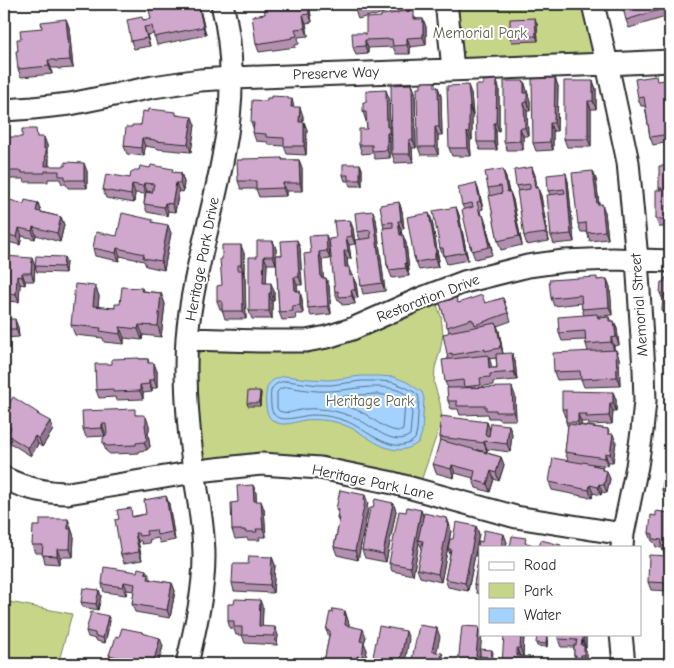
<svg xmlns="http://www.w3.org/2000/svg" width="674" height="668" font-family="'Comic Neue',sans-serif">
<style>
.green{fill:#c7d589;stroke:#79805a}
.water{fill:#a3d2ff;stroke:#738faa}
.lines{fill:none;stroke-linecap:round;stroke-linejoin:round}
.shore{stroke:#5b6e80;stroke-width:1}
.minor-casing{stroke:#2b2b2b;stroke-width:25}
.minor{stroke:#fff;stroke-width:21}
.wall{fill:#b390b0;stroke:#2b2b2b;fill-rule:evenodd}
.shaded-wall{fill:#927590;stroke:#2b2b2b}
.building{fill:#d0a7cd;stroke:#2b2b2b}
.labels{text-anchor:middle;dominant-baseline:central;stroke-width:4;stroke-linejoin:round;paint-order:stroke}
.park-label{font-size:15px;fill:#5a5e47;stroke:#fff}
.street-label{font-size:15px;fill:#2b2b2b;stroke:#fff}
</style>
<rect width="100%" height="100%" fill="#fff"/>
<filter id="ink" filterUnits="userSpaceOnUse"><feTurbulence type="fractalNoise" baseFrequency=".02" numOctaves="2"/><feDisplacementMap in="SourceGraphic" scale="10" xChannelSelector="R" yChannelSelector="G"/><feConvolveMatrix kernelMatrix="1 2 1 2 8 2 1 2 1" color-interpolation-filters="sRGB"/></filter>
<g filter="url(#ink)">
<!-- green -->
<path class="green" d="M 445,4 L 592,4 L 604,59 L 453,64 Z
M 436,302 L 441,316 L 443,334 L 440,351 L 435,368 L 434,383 L 440,403 L 442,420 L 421,481 L 213,461 C 206,458 203,456 199,449 L 196,359 L 200,353 L 208,349 L 289,350 Z
M 4,601 L 72,614 L 58,664 L 4,664 Z"/>
<!-- water -->
<path class="water" d="M 286,376 L 309,379 L 330,380 L 361,376 L 379,376 L 394,377 L 407,382 L 422,392 L 424,398 L 422,432 L 419,442 C 396,460 377,443 357,431 C 350,427 342,424 335,422 C 326,420 315,419 305,420 C 294,422 282,428 272,420 C 264,415 264,391 269,384 C 273,379 279,377 286,376 Z"/>
<g class="lines">
<!-- shore -->
<path class="shore" d="M 286,381 L 319,385 L 331,385 L 361,381 L 379,381 L 392,382 L 405,387 L 414,392 L 418,395 L 419,399 L 417,431 L 415,439 C 395,458 366,429 346,421 C 335,417 324,415 313,415 C 299,415 273,428 271,406 C 271,402 270,395 271,391 C 273,384 280,382 286,381 Z
M 287,387 C 301,389 315,392 330,391 C 355,390 395,378 413,401 L 410,435 C 394,447 375,428 361,421 C 357,418 352,416 347,415 C 334,410 320,408 306,409 C 296,410 289,415 279,411 L 277,408 L 277,392 L 280,389 Z
M 378,394 L 390,396 L 405,403 L 403,429 L 402,431 C 388,432 376,421 365,414 C 356,409 345,405 334,403 L 333,401 L 335,398 L 347,396 Z"/>
<defs>
<path id="minor" d="M 445,4 L 447,11 L 453,69
M 593,4 L 607,64 L 628,162 L 637,259 L 644,370 L 645,401 L 642,431 L 637,466 L 623,534 L 622,547
M 4,110 L 33,108 L 70,104 L 153,87 L 200,80 L 232,78 L 607,64 L 670,61
M 187,339 L 260,341 L 306,341 L 327,337 L 352,329 L 422,298 L 464,282 L 528,266 L 564,261 L 613,259 L 670,261
M 4,478 C 24,488 45,493 68,493 L 207,470 L 261,464 L 320,468 L 393,483 L 516,517 L 623,534
M 621,634 L 624,664
M 187,664 C 195,629 204,593 204,556 C 204,527 198,499 194,470 C 188,427 184,382 187,338 C 192,277 212,218 223,157 C 233,107 235,54 222,4"/>
</defs>
<!-- minor casing -->
<use href="#minor" class="minor-casing"/>
<!-- minor -->
<use href="#minor" class="minor"/>
</g>
<!-- wall -->
<path class="wall" d="M 272,4 L 309,4 L 312,22 L 306,23 L 308,36 L 298,37 L 299,44 L 295,45 L 296,47 L 259,52 L 256,44 L 265,14 Z
M 353,4 L 420,4 L 421,7 L 407,11 L 417,19 L 423,19 L 426,27 L 426,45 L 410,47 L 410,54 L 396,54 L 393,47 L 368,48 L 368,54 L 356,55 L 353,47 L 366,34 L 381,17 L 390,14 L 389,11 L 386,11 L 387,12 L 373,16 L 373,15 L 358,19 Z
M 670,4 L 670,21 L 669,16 L 629,28 L 626,20 Z
M 200,9 L 206,35 L 157,45 L 154,34 L 147,35 L 150,46 L 134,49 L 131,41 L 143,20 Z
M 66,19 L 69,27 L 73,68 L 58,69 L 58,68 L 51,68 L 52,74 L 21,77 L 18,69 L 18,51 L 21,39 L 42,28 Z
M 537,24 L 538,41 L 512,42 L 510,37 Z
M 555,78 L 558,86 L 557,131 L 553,131 L 553,150 L 536,151 L 533,143 Z
M 497,80 L 499,88 L 499,131 L 496,131 L 497,150 L 480,150 L 477,142 L 483,85 Z
M 524,81 L 530,101 L 530,111 L 527,111 L 528,136 L 523,136 L 523,150 L 507,150 L 504,142 Z
M 593,81 L 596,89 L 596,109 L 591,109 L 591,147 L 567,147 L 564,139 Z
M 658,81 L 668,88 L 670,100 L 670,142 L 653,145 L 650,137 L 645,106 L 641,106 L 638,98 Z
M 412,84 L 415,92 L 416,148 L 412,148 L 413,162 L 395,163 L 392,154 L 392,141 L 390,141 L 390,158 L 375,159 L 373,153 L 362,154 L 359,145 L 367,129 L 366,121 L 363,112 L 389,98 L 390,129 L 392,135 Z
M 437,87 L 438,87 L 441,96 L 442,135 L 438,135 L 438,155 L 421,155 L 418,147 Z
M 471,93 L 473,115 L 472,115 L 472,140 L 470,140 L 471,156 L 452,156 L 449,148 Z
M 288,99 L 294,107 L 303,116 L 303,122 L 304,122 L 307,130 L 306,155 L 287,154 L 284,146 L 269,145 L 268,142 L 256,141 L 253,133 L 254,130 L 251,123 L 267,101 Z
M 178,115 L 195,125 L 191,152 L 158,149 L 157,148 L 145,146 L 144,156 L 127,154 L 124,146 L 132,127 Z
M 39,137 L 47,145 L 47,153 L 49,158 L 49,166 L 87,171 L 87,188 L 68,188 L 66,184 L 62,184 L 60,179 L 48,179 L 48,182 L 25,182 L 24,179 L 7,179 L 4,171 Z
M 282,158 L 283,160 L 299,160 L 302,168 L 302,191 L 286,191 L 286,196 L 259,197 L 256,189 L 241,189 L 238,181 Z
M 360,164 L 362,169 L 362,186 L 350,186 L 348,181 L 345,181 L 343,175 Z
M 670,166 L 670,227 L 659,227 L 656,219 L 660,190 L 659,188 Z
M 503,169 L 506,178 L 509,192 L 510,192 L 513,200 L 522,245 L 501,250 L 498,241 L 490,196 L 488,188 Z
M 139,170 L 174,172 L 181,173 L 184,182 L 183,192 L 179,191 L 175,212 L 168,211 L 167,216 L 147,212 L 144,204 L 145,194 L 135,193 L 134,203 L 106,198 L 103,190 L 130,178 ZM 147,191 L 152,192 L 152,193 L 146,192 Z
M 535,175 L 537,188 L 541,196 L 549,241 L 527,245 L 524,236 L 518,191 L 516,186 Z
M 596,179 L 599,204 L 605,212 L 608,239 L 590,241 L 587,232 L 581,232 L 578,224 Z
M 568,181 L 574,242 L 554,244 L 551,236 L 550,194 L 548,191 Z
M 479,191 L 483,209 L 480,210 L 481,215 L 486,223 L 492,250 L 491,250 L 492,255 L 475,259 L 470,246 L 464,209 L 462,205 Z
M 4,202 L 9,204 L 38,203 L 41,212 L 61,217 L 64,225 L 60,242 L 36,235 L 35,239 L 22,236 L 20,245 L 4,241 Z
M 399,202 L 402,211 L 404,229 L 401,229 L 402,235 L 406,243 L 409,271 L 408,271 L 409,276 L 392,278 L 387,265 L 384,228 L 383,223 Z
M 456,207 L 459,215 L 468,260 L 447,264 L 444,256 L 443,256 L 440,248 Z
M 429,213 L 432,221 L 439,261 L 437,261 L 438,267 L 419,270 L 414,257 Z
M 376,219 L 385,291 L 363,294 L 361,286 L 360,239 L 357,232 Z
M 153,222 L 171,233 L 164,270 L 146,266 L 144,261 L 120,256 L 119,261 L 95,256 L 93,248 L 117,236 Z
M 353,228 L 355,244 L 349,245 L 351,259 L 347,259 L 348,267 L 352,275 L 353,275 L 356,283 L 358,298 L 354,298 L 355,304 L 342,305 L 340,300 L 338,300 L 335,292 L 336,238 Z
M 297,240 L 300,248 L 302,285 L 297,285 L 298,291 L 302,299 L 303,314 L 295,314 L 296,319 L 282,320 L 279,312 L 276,257 L 276,264 L 267,264 L 266,283 L 274,291 L 274,301 L 272,301 L 272,319 L 252,319 L 249,311 L 257,257 L 273,241 L 276,249 L 276,255 L 282,255 Z
M 329,243 L 330,259 L 322,260 L 322,261 L 323,278 L 326,278 L 329,286 L 331,314 L 311,316 L 308,308 L 311,253 Z
M 244,253 L 244,273 L 245,278 L 246,319 L 225,319 L 222,309 L 220,309 L 217,301 L 222,285 Z
M 4,254 L 4,256 L 35,266 L 34,281 L 25,281 L 25,285 L 20,284 L 19,302 L 4,301 Z
M 64,257 L 66,262 L 65,273 L 37,272 L 35,266 Z
M 670,278 L 670,346 L 667,346 L 664,338 L 666,320 L 662,311 L 663,300 L 660,293 L 664,282 Z
M 607,279 L 610,287 L 612,315 L 598,316 L 599,317 L 609,317 L 611,321 L 614,321 L 617,329 L 619,345 L 614,346 L 614,350 L 616,350 L 619,358 L 620,386 L 584,387 L 581,379 L 557,380 L 554,372 L 588,351 L 586,344 L 585,340 L 562,341 L 559,333 L 584,315 L 582,309 L 582,303 L 554,306 L 551,298 L 598,280 Z
M 95,286 L 99,296 L 98,307 L 115,308 L 142,288 L 143,291 L 161,293 L 165,304 L 161,337 L 143,335 L 142,340 L 124,338 L 124,344 L 104,342 L 103,338 L 75,335 L 71,325 Z
M 503,298 L 511,321 L 497,326 L 499,331 L 503,354 L 515,361 L 517,380 L 493,382 L 493,385 L 483,386 L 483,387 L 515,395 L 516,420 L 499,420 L 498,418 L 489,418 L 488,414 L 460,415 L 458,409 L 451,409 L 448,401 L 448,388 L 445,382 L 448,359 L 447,354 L 449,331 L 440,303 L 485,303 ZM 496,358 L 497,368 L 491,368 L 489,359 Z
M 4,319 L 18,327 L 19,337 L 4,338 Z
M 139,359 L 148,359 L 149,363 L 157,371 L 157,388 L 152,388 L 152,392 L 143,393 L 143,399 L 116,400 L 115,397 L 99,398 L 96,390 L 112,364 Z
M 260,391 L 261,393 L 260,406 L 248,406 L 247,403 Z
M 613,392 L 616,400 L 616,411 L 613,411 L 612,424 L 589,425 L 588,422 L 581,422 L 581,425 L 608,429 L 610,434 L 616,442 L 613,462 L 608,462 L 608,466 L 593,464 L 593,465 L 602,467 L 603,470 L 610,479 L 607,493 L 602,492 L 601,495 L 593,493 L 592,498 L 552,490 L 549,482 L 568,460 L 565,452 L 568,428 L 566,422 L 566,417 L 565,417 L 562,409 Z
M 4,413 L 38,413 L 39,415 L 53,430 L 42,447 L 38,444 L 31,456 L 10,443 L 7,435 L 9,432 L 6,426 L 5,425 L 4,423 Z
M 137,415 L 149,425 L 149,431 L 148,433 L 150,447 L 147,450 L 139,451 L 139,453 L 110,454 L 106,451 L 103,443 L 105,436 L 86,437 L 83,429 Z
M 487,422 L 490,430 L 509,425 L 512,434 L 510,452 L 487,449 L 487,452 L 477,450 L 501,457 L 504,465 L 499,481 L 494,479 L 490,492 L 476,488 L 473,480 L 473,478 L 455,473 L 454,478 L 436,473 L 433,464 L 441,441 L 440,437 L 441,430 L 440,427 Z
M 670,425 L 670,442 L 667,434 Z
M 670,457 L 670,500 L 665,498 L 662,490 Z
M 253,485 L 256,493 L 256,501 L 264,509 L 266,537 L 259,537 L 260,540 L 248,540 L 247,538 L 235,539 L 232,530 L 238,502 Z
M 166,496 L 169,504 L 175,540 L 160,543 L 158,538 L 149,540 L 150,543 L 142,544 L 141,541 L 138,541 L 142,560 L 124,563 L 121,555 L 119,519 L 146,514 Z
M 368,503 L 367,507 L 368,509 L 358,560 L 337,555 L 334,547 L 339,523 L 337,518 L 338,513 L 336,509 Z
M 393,503 L 396,511 L 386,562 L 365,558 L 362,550 L 373,508 Z
M 421,510 L 423,516 L 447,518 L 450,526 L 450,528 L 451,531 L 441,582 L 420,577 L 417,569 L 422,548 L 419,543 L 413,575 L 392,571 L 389,563 L 406,512 Z
M 670,513 L 670,555 L 664,554 L 662,548 L 656,547 L 654,542 L 652,541 L 649,533 L 656,516 Z
M 68,519 L 74,537 L 73,557 L 60,557 L 60,564 L 45,563 L 43,553 L 35,553 L 32,545 L 40,526 Z
M 476,526 L 479,534 L 468,591 L 448,587 L 445,579 L 450,554 L 448,549 L 453,539 Z
M 482,542 L 507,542 L 506,547 L 480,547 L 480,594 L 477,593 L 474,585 L 478,560 L 476,555 Z
M 670,556 L 670,591 L 651,590 L 648,582 Z
M 272,557 L 275,565 L 273,593 L 234,591 L 232,583 L 248,564 Z
M 146,570 L 151,580 L 172,583 L 175,591 L 170,618 L 135,612 L 132,604 L 134,591 L 127,590 L 126,595 L 104,592 L 102,584 Z
M 99,590 L 101,596 L 98,610 L 83,607 L 81,602 Z
M 263,608 L 262,626 L 278,635 L 277,645 L 245,643 L 242,635 L 236,635 L 234,629 L 230,629 L 228,621 Z
M 345,611 L 349,624 L 349,626 L 366,637 L 364,643 L 367,650 L 365,664 L 325,664 L 324,662 L 329,637 L 326,630 L 332,613 Z
M 108,616 L 110,621 L 105,643 L 97,641 L 96,639 L 88,637 L 86,631 Z
M 142,632 L 143,633 L 163,646 L 158,664 L 118,664 L 112,663 L 109,655 L 119,637 Z
M 483,634 L 501,634 L 501,636 Z
M 547,634 L 548,637 L 547,647 L 537,646 L 536,643 Z
M 586,634 L 586,648 L 585,648 L 587,654 L 587,664 L 584,664 L 575,660 L 574,655 L 574,647 L 561,647 L 558,639 Z
M 524,635 L 523,656 L 520,656 L 502,664 Z"/>
<!-- shaded-wall -->
<path class="shaded-wall" d="M 198,4 L 200,9 L 206,35 L 203,27 Z
M 308,4 L 309,4 L 312,22 L 309,14 Z
M 303,15 L 306,23 L 308,36 L 305,28 Z
M 535,18 L 537,24 L 538,41 L 536,36 Z
M 66,19 L 69,27 L 73,68 L 70,60 Z
M 423,19 L 426,27 L 426,45 L 423,37 Z
M 144,27 L 147,35 L 150,46 L 147,38 Z
M 407,38 L 410,47 L 410,54 L 407,45 Z
M 365,40 L 368,48 L 368,54 L 365,46 Z
M 48,60 L 51,68 L 52,74 L 49,66 Z
M 555,78 L 558,86 L 557,131 L 554,123 Z
M 497,80 L 499,88 L 499,131 L 496,123 Z
M 665,80 L 668,88 L 670,100 L 670,110 Z
M 524,81 L 530,101 L 530,111 L 524,93 Z
M 593,81 L 596,89 L 596,109 L 593,101 Z
M 412,84 L 415,92 L 416,148 L 413,140 Z
M 468,85 L 471,93 L 473,115 L 470,106 Z
M 438,87 L 441,96 L 442,135 L 439,127 Z
M 386,90 L 389,98 L 390,129 L 392,136 L 392,141 L 387,127 Z
M 292,99 L 294,107 L 291,107 Z
M 588,101 L 591,109 L 591,147 L 588,139 Z
M 524,103 L 527,111 L 528,136 L 525,128 Z
M 469,106 L 472,115 L 472,140 L 469,132 Z
M 300,107 L 303,116 L 302,130 L 299,122 Z
M 192,117 L 195,125 L 191,152 L 188,144 Z
M 304,122 L 307,130 L 306,155 L 304,146 Z
M 494,123 L 496,131 L 497,150 L 494,142 Z
M 550,123 L 553,131 L 553,150 L 550,142 Z
M 435,127 L 438,135 L 438,155 L 435,147 Z
M 520,128 L 523,136 L 523,150 L 520,141 Z
M 467,132 L 470,140 L 471,156 L 468,148 Z
M 387,133 L 390,141 L 390,158 L 387,150 Z
M 44,137 L 47,145 L 47,153 L 49,158 L 48,171 L 45,166 L 44,149 Z
M 142,138 L 145,146 L 144,156 L 141,148 Z
M 409,140 L 412,148 L 413,162 L 410,154 Z
M 299,160 L 302,168 L 302,191 L 300,183 Z
M 84,163 L 87,171 L 87,188 L 84,180 Z
M 360,164 L 362,169 L 362,186 L 360,180 Z
M 532,167 L 535,175 L 538,196 L 535,188 Z
M 503,169 L 506,178 L 510,201 L 507,192 Z
M 593,171 L 596,179 L 600,213 L 597,204 Z
M 181,173 L 184,182 L 183,192 L 180,183 Z
M 566,173 L 568,181 L 574,242 L 571,234 Z
M 144,183 L 147,191 L 146,194 L 143,186 Z
M 176,183 L 179,191 L 175,212 L 172,204 Z
M 283,183 L 286,191 L 286,196 L 283,188 Z
M 476,183 L 479,191 L 483,209 L 480,201 Z
M 132,184 L 135,193 L 134,203 L 131,195 Z
M 538,188 L 541,196 L 549,241 L 546,233 Z
M 510,192 L 513,200 L 522,245 L 519,236 Z
M 399,202 L 402,211 L 404,229 L 401,221 Z
M 38,203 L 41,211 L 39,219 L 36,211 Z
M 165,203 L 168,211 L 167,216 L 164,207 Z
M 602,204 L 605,212 L 608,239 L 605,231 Z
M 456,207 L 459,215 L 468,260 L 465,252 Z
M 373,211 L 376,219 L 385,291 L 382,283 Z
M 429,213 L 432,221 L 439,261 L 436,253 Z
M 483,215 L 486,223 L 492,250 L 489,242 Z
M 61,217 L 64,225 L 60,242 L 57,233 Z
M 350,220 L 353,228 L 355,244 L 352,236 Z
M 398,221 L 401,229 L 403,243 L 400,235 Z
M 168,225 L 171,233 L 164,270 L 161,261 Z
M 33,227 L 36,235 L 35,239 L 32,231 Z
M 19,228 L 22,236 L 20,245 L 17,237 Z
M 326,235 L 329,243 L 330,259 L 327,251 Z
M 403,235 L 406,243 L 409,271 L 406,262 Z
M 346,237 L 349,245 L 351,259 L 348,251 Z
M 297,240 L 300,248 L 302,285 L 299,277 Z
M 273,241 L 276,249 L 276,264 L 273,256 Z
M 241,245 L 244,253 L 244,273 L 241,265 Z
M 117,248 L 120,256 L 119,261 L 116,253 Z
M 344,251 L 347,259 L 348,275 L 345,267 Z
M 319,252 L 322,260 L 324,286 L 321,278 Z
M 435,253 L 437,261 L 438,267 L 435,259 Z
M 264,256 L 267,264 L 266,291 L 263,283 Z
M 64,257 L 66,262 L 65,273 L 63,267 Z
M 32,258 L 35,266 L 34,281 L 31,273 Z
M 405,263 L 408,271 L 409,276 L 406,268 Z
M 242,270 L 245,278 L 246,319 L 243,311 Z
M 22,273 L 25,281 L 25,285 L 22,277 Z
M 353,275 L 356,283 L 358,298 L 355,290 Z
M 17,276 L 20,284 L 19,302 L 16,294 Z
M 294,277 L 297,285 L 298,300 L 295,291 Z
M 326,278 L 329,286 L 331,314 L 328,306 Z
M 607,279 L 610,287 L 612,315 L 609,307 Z
M 271,283 L 274,291 L 274,301 L 271,293 Z
M 95,286 L 99,296 L 97,317 L 93,306 Z
M 351,290 L 354,298 L 355,304 L 352,296 Z
M 300,291 L 302,299 L 303,314 L 300,305 Z
M 161,293 L 165,304 L 161,337 L 158,326 Z
M 269,293 L 272,301 L 272,319 L 269,311 Z
M 15,319 L 18,327 L 19,337 L 16,329 Z
M 614,321 L 617,329 L 619,345 L 616,337 Z
M 496,323 L 499,331 L 503,354 L 501,346 Z
M 139,325 L 143,335 L 142,340 L 138,329 Z
M 120,327 L 124,338 L 124,344 L 120,334 Z
M 611,338 L 614,346 L 614,350 L 611,342 Z
M 616,350 L 619,358 L 620,386 L 617,377 Z
M 512,353 L 515,361 L 517,380 L 514,372 Z
M 488,355 L 491,363 L 492,374 L 489,368 Z
M 154,363 L 157,371 L 157,388 L 154,380 Z
M 149,380 L 152,388 L 152,392 L 149,384 Z
M 140,385 L 143,393 L 143,399 L 140,391 Z
M 512,387 L 515,395 L 516,420 L 513,412 Z
M 260,391 L 261,393 L 260,406 L 259,403 Z
M 613,392 L 616,400 L 616,411 L 613,403 Z
M 610,403 L 613,411 L 612,424 L 609,416 Z
M 578,414 L 581,422 L 581,430 L 578,422 Z
M 146,417 L 149,425 L 149,431 L 148,433 L 150,447 L 147,450 L 144,442 L 145,425 Z
M 50,421 L 53,430 L 42,447 L 39,439 Z
M 487,422 L 490,430 L 488,441 L 485,435 Z
M 102,424 L 105,432 L 105,436 L 102,428 Z
M 509,425 L 512,434 L 510,452 L 507,444 Z
M 613,434 L 616,442 L 613,462 L 610,454 Z
M 35,436 L 38,444 L 31,456 L 28,448 Z
M 484,441 L 487,449 L 487,452 L 484,443 Z
M 605,453 L 608,462 L 608,466 L 605,458 Z
M 501,457 L 504,465 L 499,481 L 496,473 Z
M 452,465 L 455,473 L 454,478 L 451,469 Z
M 491,471 L 494,479 L 490,492 L 487,484 Z
M 607,471 L 610,479 L 607,493 L 604,485 Z
M 599,484 L 602,492 L 601,495 L 598,487 Z
M 253,485 L 256,493 L 257,510 L 254,501 Z
M 590,485 L 593,493 L 592,498 L 589,490 Z
M 365,495 L 368,503 L 367,507 L 368,509 L 358,560 L 355,551 Z
M 166,496 L 169,504 L 175,540 L 172,532 Z
M 261,501 L 264,509 L 266,537 L 263,529 Z
M 393,503 L 396,511 L 386,562 L 383,554 Z
M 421,510 L 424,518 L 418,540 L 419,543 L 413,575 L 410,567 Z
M 447,518 L 451,531 L 441,582 L 438,574 Z
M 68,519 L 74,537 L 73,557 L 70,549 L 68,529 Z
M 476,526 L 479,534 L 468,591 L 465,583 Z
M 135,533 L 138,541 L 142,560 L 139,552 Z
M 504,534 L 507,542 L 506,547 L 501,547 Z
M 57,549 L 60,557 L 60,564 L 57,556 Z
M 272,557 L 275,565 L 273,593 L 270,585 Z
M 124,582 L 127,590 L 126,595 L 123,587 Z
M 172,583 L 175,591 L 170,618 L 167,610 Z
M 99,590 L 101,596 L 98,610 L 96,604 Z
M 260,600 L 263,608 L 262,634 L 259,626 Z
M 345,611 L 349,624 L 348,633 L 345,625 L 344,615 Z
M 108,616 L 110,621 L 105,643 L 103,638 Z
M 275,627 L 278,635 L 277,645 L 274,636 Z
M 479,627 L 480,634 L 482,635 L 479,664 L 476,656 Z
M 437,628 L 440,637 L 435,659 L 432,651 Z
M 363,629 L 366,637 L 364,643 L 367,650 L 365,664 L 362,657 L 360,641 Z
M 406,631 L 409,639 L 405,664 L 400,664 Z
M 521,634 L 524,634 L 524,635 L 523,656 L 520,648 Z
M 547,634 L 548,637 L 547,647 L 546,644 Z
M 583,634 L 586,634 L 586,648 L 583,640 Z
M 160,638 L 163,646 L 158,664 L 153,664 Z
M 582,640 L 587,654 L 587,664 L 581,645 Z
M 517,648 L 520,656 L 520,664 L 517,656 Z
M 492,650 L 493,653 L 492,664 L 491,661 Z
M 442,653 L 445,661 L 445,664 L 440,664 Z
M 581,655 L 584,664 L 581,664 Z
M 357,656 L 360,664 L 356,664 Z
M 487,657 L 490,664 L 486,664 Z"/>
<!-- building -->
<path class="building" d="M 181,4 L 198,4 L 203,27 L 154,37 L 152,26 L 144,27 L 147,38 L 131,41 L 127,20 L 142,17 L 143,20 L 151,19 L 149,9 Z
M 272,4 L 308,4 L 309,14 L 303,15 L 305,28 L 295,29 L 297,36 L 292,37 L 293,38 L 256,44 L 252,16 L 265,14 L 264,5 Z
M 353,4 L 384,4 L 370,8 L 370,7 L 355,10 Z
M 386,4 L 404,4 L 404,5 L 388,9 Z
M 622,4 L 670,4 L 670,15 L 668,15 L 666,8 L 626,20 Z
M 414,11 L 414,19 L 423,19 L 423,37 L 407,38 L 407,45 L 393,46 L 392,39 L 365,40 L 365,46 L 353,47 L 352,33 L 365,33 L 365,34 L 366,34 L 366,18 L 381,17 L 381,15 L 398,13 L 398,12 Z
M 535,18 L 536,36 L 510,37 L 510,19 Z
M 66,19 L 70,60 L 55,61 L 55,60 L 48,60 L 49,66 L 18,69 L 16,51 L 18,51 L 17,39 L 21,39 L 20,30 L 42,28 L 41,22 Z
M 656,76 L 657,81 L 665,80 L 670,110 L 670,134 L 650,137 L 644,97 L 638,98 L 635,79 Z
M 555,78 L 554,123 L 550,123 L 550,142 L 533,143 L 532,79 Z
M 497,80 L 496,123 L 494,123 L 494,142 L 477,142 L 475,85 L 483,85 L 483,81 Z
M 504,81 L 524,81 L 524,93 L 527,93 L 527,102 L 524,103 L 525,128 L 520,128 L 520,141 L 504,142 Z
M 564,81 L 593,81 L 593,101 L 588,101 L 588,139 L 564,139 Z
M 421,82 L 435,82 L 435,87 L 438,87 L 439,127 L 435,127 L 435,147 L 418,147 L 417,88 L 421,88 Z
M 412,84 L 413,140 L 409,140 L 410,154 L 392,154 L 391,85 Z
M 468,85 L 470,106 L 469,106 L 469,132 L 467,132 L 468,148 L 449,148 L 447,86 Z
M 386,90 L 387,127 L 389,127 L 389,133 L 387,133 L 387,150 L 372,151 L 372,145 L 359,145 L 359,129 L 367,129 L 366,112 L 363,112 L 363,102 L 366,102 L 366,91 Z
M 271,96 L 288,97 L 288,99 L 292,99 L 291,107 L 300,107 L 299,122 L 304,122 L 304,146 L 284,146 L 284,138 L 266,137 L 266,134 L 253,133 L 254,123 L 251,123 L 252,100 L 267,101 L 267,98 L 271,98 Z
M 149,109 L 176,112 L 176,115 L 192,117 L 188,144 L 155,141 L 155,140 L 142,138 L 141,148 L 124,146 L 126,127 L 132,127 L 132,125 L 141,125 L 143,111 L 148,112 Z
M 22,129 L 36,129 L 37,137 L 44,137 L 44,149 L 46,149 L 45,166 L 65,166 L 65,162 L 84,163 L 84,180 L 65,180 L 65,176 L 59,176 L 59,171 L 45,171 L 45,173 L 22,173 L 22,171 L 4,171 L 4,137 L 22,137 Z
M 282,158 L 282,160 L 299,160 L 300,183 L 283,183 L 283,188 L 256,189 L 256,181 L 238,181 L 237,160 L 242,160 L 242,159 Z
M 343,164 L 360,164 L 360,180 L 348,180 L 348,175 L 343,175 Z
M 151,165 L 173,169 L 172,172 L 181,173 L 180,183 L 176,183 L 172,204 L 165,203 L 164,207 L 144,204 L 146,192 L 152,193 L 154,184 L 144,183 L 143,186 L 132,184 L 131,195 L 103,190 L 106,174 L 130,178 L 131,172 L 135,170 L 139,170 L 140,166 L 150,168 Z
M 659,166 L 670,166 L 670,219 L 656,219 L 656,190 L 662,190 L 662,188 L 659,188 Z
M 532,167 L 535,188 L 538,188 L 546,233 L 524,236 L 517,191 L 530,189 L 530,184 L 516,186 L 514,170 Z
M 503,169 L 507,192 L 510,192 L 519,236 L 498,241 L 489,196 L 502,193 L 501,186 L 488,188 L 485,172 Z
M 593,171 L 597,204 L 602,204 L 605,231 L 587,233 L 586,223 L 578,224 L 572,173 Z
M 566,173 L 571,234 L 551,236 L 547,195 L 565,193 L 564,189 L 548,191 L 547,175 Z
M 476,183 L 480,201 L 477,202 L 478,206 L 480,215 L 483,215 L 489,242 L 488,242 L 489,247 L 472,251 L 471,245 L 470,246 L 462,210 L 473,207 L 472,203 L 462,205 L 458,187 Z
M 10,200 L 24,204 L 25,200 L 38,203 L 36,211 L 61,217 L 57,233 L 33,227 L 32,231 L 19,228 L 17,237 L 4,234 L 4,202 L 9,204 Z
M 399,202 L 401,221 L 398,221 L 400,235 L 403,235 L 406,262 L 405,263 L 406,268 L 389,270 L 388,265 L 387,265 L 383,228 L 393,227 L 393,222 L 383,223 L 380,205 Z
M 456,207 L 465,252 L 444,256 L 443,248 L 440,248 L 433,211 Z
M 373,211 L 382,283 L 361,286 L 355,240 L 371,238 L 370,230 L 357,232 L 355,213 Z
M 122,213 L 153,220 L 152,222 L 168,225 L 161,261 L 143,258 L 144,254 L 117,248 L 116,253 L 93,248 L 96,232 L 117,236 Z
M 429,213 L 436,253 L 435,253 L 435,259 L 416,262 L 415,256 L 414,257 L 407,217 Z
M 350,220 L 352,236 L 346,237 L 348,251 L 344,251 L 345,267 L 349,267 L 350,276 L 353,275 L 355,290 L 351,290 L 352,296 L 339,297 L 338,291 L 335,292 L 329,239 L 336,238 L 334,221 Z
M 326,235 L 327,251 L 319,252 L 319,253 L 321,278 L 326,278 L 328,306 L 308,308 L 304,254 L 311,253 L 309,236 Z
M 297,240 L 299,277 L 294,277 L 295,291 L 300,291 L 300,305 L 292,306 L 293,311 L 279,312 L 276,255 L 282,255 L 281,241 Z
M 257,241 L 273,241 L 273,256 L 264,256 L 263,283 L 271,283 L 271,293 L 269,293 L 269,311 L 249,311 L 249,257 L 257,257 Z
M 222,245 L 241,245 L 241,265 L 238,265 L 238,270 L 242,270 L 243,311 L 222,311 L 222,301 L 217,301 L 217,286 L 222,285 L 220,259 L 222,259 Z
M 4,256 L 32,258 L 31,273 L 22,273 L 22,277 L 17,276 L 16,294 L 4,293 Z
M 36,256 L 64,257 L 63,267 L 35,266 Z
M 597,277 L 597,280 L 607,279 L 609,307 L 582,309 L 581,295 L 551,298 L 549,280 Z
M 665,278 L 670,278 L 670,338 L 664,338 L 666,312 L 662,311 L 663,293 L 660,293 L 661,282 L 664,282 Z
M 75,284 L 95,286 L 93,306 L 115,308 L 115,304 L 120,304 L 122,287 L 142,288 L 141,291 L 161,293 L 158,326 L 139,325 L 138,329 L 120,327 L 120,334 L 100,331 L 101,328 L 71,325 Z
M 482,295 L 485,303 L 503,298 L 508,313 L 475,325 L 474,321 L 472,321 L 472,319 L 447,327 L 440,303 L 456,298 L 458,303 Z
M 597,314 L 598,318 L 609,317 L 609,321 L 614,321 L 616,337 L 611,338 L 611,342 L 586,344 L 585,331 L 559,333 L 558,317 Z
M 4,319 L 15,319 L 16,329 L 4,329 Z
M 496,323 L 501,346 L 499,346 L 500,348 L 485,351 L 485,349 L 452,355 L 452,353 L 447,354 L 443,334 L 448,333 L 448,332 Z
M 616,350 L 617,377 L 581,379 L 580,371 L 554,372 L 553,353 Z
M 512,353 L 514,372 L 490,374 L 490,377 L 480,378 L 481,385 L 464,387 L 463,380 L 445,382 L 442,360 L 488,355 L 489,368 L 497,368 L 496,354 Z
M 139,358 L 139,359 L 148,359 L 148,363 L 154,363 L 154,380 L 149,380 L 149,384 L 140,385 L 140,391 L 113,392 L 113,389 L 96,390 L 95,364 L 112,364 L 112,359 Z
M 512,387 L 513,412 L 496,412 L 496,410 L 486,410 L 486,406 L 457,406 L 457,401 L 448,401 L 447,388 Z
M 248,391 L 260,391 L 259,403 L 247,403 Z
M 562,391 L 613,392 L 613,403 L 610,403 L 609,416 L 586,417 L 587,414 L 578,414 L 578,422 L 566,422 L 566,409 L 562,409 Z
M 13,397 L 38,413 L 37,414 L 50,421 L 39,439 L 35,436 L 28,448 L 7,435 L 11,428 L 6,424 L 8,420 L 4,418 L 4,413 Z
M 135,409 L 135,415 L 143,415 L 146,417 L 146,423 L 145,425 L 147,439 L 144,442 L 136,443 L 136,445 L 107,446 L 103,443 L 103,438 L 107,434 L 106,424 L 102,424 L 102,428 L 83,429 L 82,411 Z
M 441,416 L 487,422 L 485,435 L 489,436 L 491,423 L 509,425 L 507,444 L 484,441 L 484,443 L 440,437 L 441,427 L 440,427 Z
M 568,424 L 608,429 L 608,434 L 613,434 L 610,454 L 605,453 L 605,458 L 565,452 Z
M 667,424 L 670,425 L 670,434 L 667,434 Z
M 440,440 L 501,457 L 496,473 L 491,471 L 487,484 L 473,480 L 475,471 L 452,465 L 451,469 L 433,464 Z
M 667,456 L 670,457 L 670,492 L 662,490 Z
M 553,458 L 582,463 L 583,462 L 593,464 L 592,465 L 602,467 L 602,470 L 607,471 L 604,485 L 599,484 L 598,487 L 590,485 L 589,490 L 549,482 Z
M 253,485 L 254,501 L 261,501 L 263,529 L 256,529 L 257,532 L 245,532 L 245,530 L 232,530 L 231,503 L 238,502 L 237,486 Z
M 340,490 L 365,495 L 364,501 L 365,501 L 355,551 L 334,547 L 340,518 L 337,518 L 339,510 L 336,509 Z
M 166,496 L 172,532 L 157,535 L 156,530 L 146,531 L 147,535 L 139,536 L 138,533 L 135,533 L 139,552 L 121,555 L 115,520 L 119,519 L 117,510 L 131,508 L 132,517 L 146,514 L 144,500 Z
M 375,499 L 393,503 L 383,554 L 362,550 L 370,508 L 373,508 Z
M 407,507 L 421,510 L 410,567 L 389,563 L 399,511 L 406,512 Z
M 656,511 L 670,513 L 670,547 L 661,546 L 662,540 L 653,539 L 653,534 L 649,533 L 651,515 L 656,516 Z
M 424,513 L 447,518 L 446,523 L 448,523 L 438,574 L 417,569 L 423,541 L 418,540 Z
M 40,519 L 68,519 L 68,529 L 71,529 L 70,549 L 57,549 L 57,556 L 42,555 L 43,545 L 32,545 L 33,526 L 40,526 Z
M 456,522 L 476,526 L 465,583 L 445,579 L 451,549 L 448,549 L 450,539 L 453,539 Z
M 484,530 L 504,534 L 501,547 L 480,547 L 480,586 L 474,585 L 479,555 L 476,555 L 479,541 L 482,542 Z
M 512,536 L 526,538 L 525,543 L 531,544 L 531,547 L 510,547 Z
M 541,540 L 561,545 L 560,547 L 539,547 Z
M 649,555 L 670,556 L 670,583 L 648,582 Z
M 249,556 L 272,557 L 270,585 L 232,583 L 233,564 L 248,564 Z
M 104,567 L 137,572 L 138,568 L 146,570 L 145,573 L 149,574 L 148,579 L 172,583 L 167,610 L 132,604 L 135,584 L 124,582 L 123,587 L 102,584 Z
M 83,588 L 99,590 L 96,604 L 81,602 Z
M 235,599 L 260,600 L 259,626 L 275,627 L 274,636 L 242,635 L 242,627 L 234,627 L 234,621 L 228,621 L 228,604 L 234,604 Z
M 333,609 L 345,611 L 344,615 L 346,616 L 345,625 L 363,629 L 360,641 L 364,642 L 362,657 L 357,656 L 356,664 L 334,664 L 324,662 L 330,631 L 326,630 L 330,612 L 332,613 Z
M 91,612 L 108,616 L 103,638 L 95,636 L 95,633 L 86,631 Z
M 419,625 L 437,628 L 432,651 L 442,653 L 440,664 L 411,664 Z
M 379,626 L 406,631 L 400,664 L 374,664 L 374,662 L 372,662 Z
M 462,626 L 479,627 L 476,656 L 487,657 L 486,664 L 458,664 Z
M 122,628 L 142,632 L 142,633 L 160,638 L 153,664 L 146,664 L 109,655 L 112,646 L 113,646 L 116,636 L 119,637 Z
M 504,634 L 521,634 L 520,648 L 517,648 L 517,656 L 530,657 L 529,664 L 539,664 L 502,664 Z
M 537,634 L 547,634 L 546,644 L 536,643 Z
M 558,634 L 583,634 L 583,640 L 582,640 L 581,645 L 584,646 L 584,655 L 581,655 L 581,664 L 553,664 L 554,659 L 576,660 L 576,655 L 574,655 L 574,645 L 576,645 L 577,640 L 558,639 Z
M 480,649 L 492,650 L 491,661 L 488,661 L 487,657 L 480,656 Z
M 76,659 L 92,664 L 74,664 Z"/>
</g>
<g class="labels">
<!-- park labels -->
<g class="park-label">
<text x="480" y="33">Memorial Park</text>
<text x="370" y="401">Heritage Park</text>
</g>
<!-- street labels -->
<g class="street-label">
<text transform="translate(336 73) rotate(-2)">Preserve Way</text>
<text transform="translate(202 259) rotate(-79)">Heritage Park Drive</text>
<text transform="translate(428 298) rotate(-21)">Restoration Drive</text>
<text transform="translate(639 305) rotate(-94)">Memorial Street</text>
<text transform="translate(373 482) rotate(12)">Heritage Park Lane</text>
</g>
</g>
<!-- margin -->
<rect width="674" height="668" fill="none" stroke="#fff" stroke-width="20"/>
<rect x="10" y="10" width="654" height="648" fill="none" stroke="#2b2b2b" stroke-width="2" filter="url(#ink)"/>
<!-- legend -->
<rect x="479" y="546" width="162" height="90" fill="#ffffff" stroke="#aaaaaa"/>
<rect x="489" y="562" width="25" height="8" fill="#ffffff" stroke="#aaaaaa"/>
<text x="524" y="570" font-size="15" fill="#2b2b2b">Road</text>
<rect x="489" y="583" width="25" height="15" fill="#c7d589" stroke="#aaaaaa"/>
<text x="524" y="596" font-size="15" fill="#2b2b2b">Park</text>
<rect x="489" y="608" width="25" height="15" fill="#a3d2ff" stroke="#aaaaaa"/>
<text x="524" y="620" font-size="15" fill="#2b2b2b">Water</text>
</svg>
